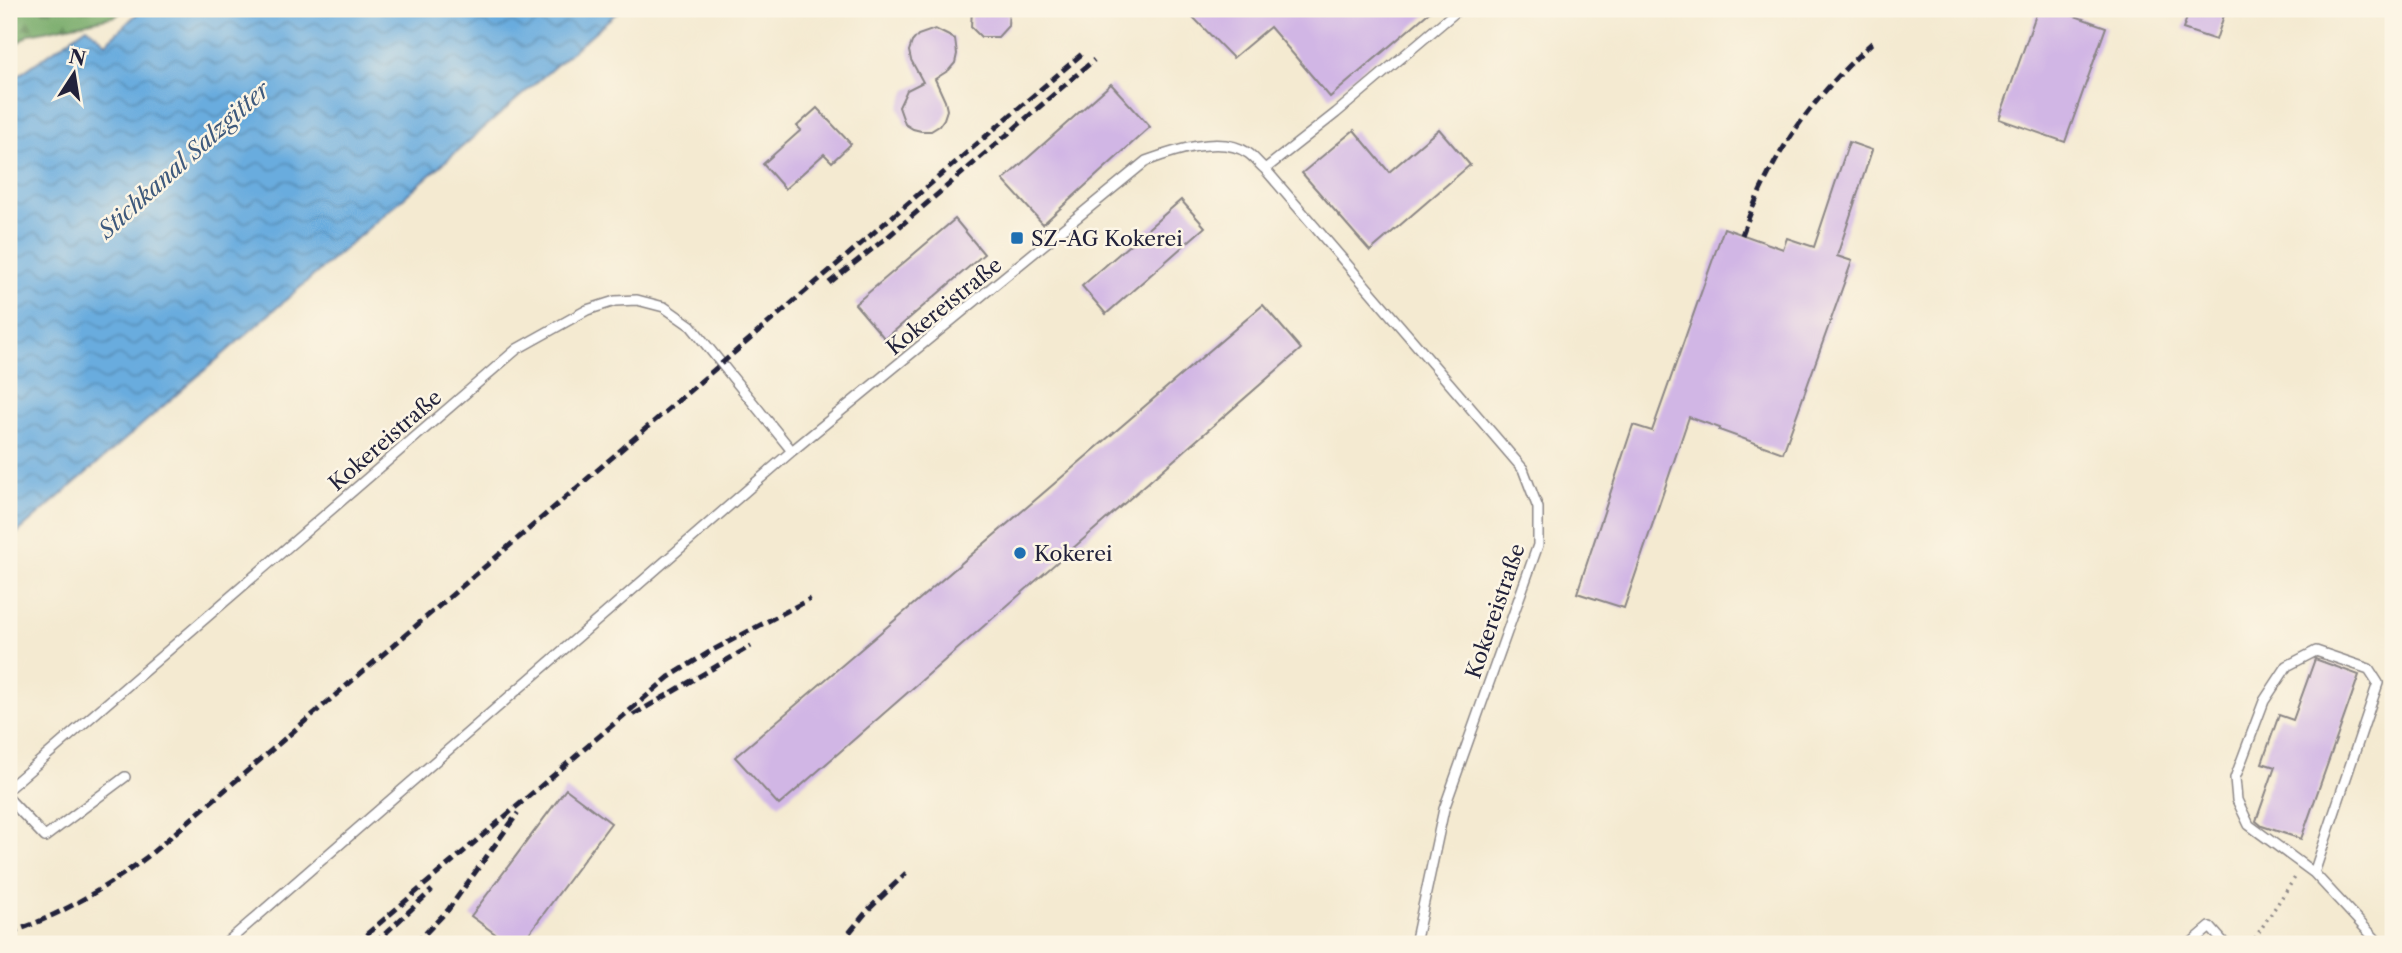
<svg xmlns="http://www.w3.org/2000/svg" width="2402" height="953" font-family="'Libre Caslon Text',serif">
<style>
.forest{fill:url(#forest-firs);stroke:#4a6650;stroke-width:2}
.water{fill:url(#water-waves);stroke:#46678c;stroke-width:2}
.building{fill:#d1b6e5}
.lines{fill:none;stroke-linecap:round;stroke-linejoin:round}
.lane-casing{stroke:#8b8686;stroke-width:12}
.path{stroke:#8b8686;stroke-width:3.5;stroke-dasharray:2 5;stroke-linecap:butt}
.lane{stroke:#fff;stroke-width:9}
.rail{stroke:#22223b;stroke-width:5;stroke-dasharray:10 5;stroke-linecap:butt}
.poi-dot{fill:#1f6fb2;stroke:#fcf5e5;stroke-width:2.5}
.labels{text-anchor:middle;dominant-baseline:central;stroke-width:5;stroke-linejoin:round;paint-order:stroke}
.poi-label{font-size:21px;fill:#22223b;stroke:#fcf5e5;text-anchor:start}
.street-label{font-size:21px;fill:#22223b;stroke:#fcf5e5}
.water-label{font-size:23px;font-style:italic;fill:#3e597c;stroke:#fcf5e5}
</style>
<defs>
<pattern id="forest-firs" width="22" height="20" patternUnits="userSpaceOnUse" patternTransform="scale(1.75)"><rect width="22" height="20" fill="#73a966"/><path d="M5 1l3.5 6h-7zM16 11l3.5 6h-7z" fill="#5e8955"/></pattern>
<pattern id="water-waves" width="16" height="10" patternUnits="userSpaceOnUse" patternTransform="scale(1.75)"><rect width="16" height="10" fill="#69acde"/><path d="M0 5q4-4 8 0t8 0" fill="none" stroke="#568cb5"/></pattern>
</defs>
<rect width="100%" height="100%" fill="#fcf5e5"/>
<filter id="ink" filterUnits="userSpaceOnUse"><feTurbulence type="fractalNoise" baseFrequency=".0143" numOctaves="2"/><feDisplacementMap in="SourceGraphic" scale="14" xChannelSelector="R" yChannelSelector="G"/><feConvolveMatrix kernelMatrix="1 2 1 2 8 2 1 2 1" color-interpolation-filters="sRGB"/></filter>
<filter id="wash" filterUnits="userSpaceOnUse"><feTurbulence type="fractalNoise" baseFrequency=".00686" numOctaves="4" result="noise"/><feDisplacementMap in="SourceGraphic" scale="28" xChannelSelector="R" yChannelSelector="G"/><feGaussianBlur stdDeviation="1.57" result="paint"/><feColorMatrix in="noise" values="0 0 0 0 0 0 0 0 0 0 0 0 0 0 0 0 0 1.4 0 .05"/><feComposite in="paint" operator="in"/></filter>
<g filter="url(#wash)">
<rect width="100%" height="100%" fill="#f4ead1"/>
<!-- forest -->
<path class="forest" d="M 9,9 L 124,9 L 116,16 L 30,34 L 9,49 Z"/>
<!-- water -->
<path class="water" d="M 142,9 L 621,9 L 9,540 L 9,82 L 87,27 L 106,43 Z"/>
<g id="blocks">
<!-- building -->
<path class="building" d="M 972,9 L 1009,9 L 1008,26 L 998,37 L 981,37 L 971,27 Z
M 1185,9 L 1433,9 L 1330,97 L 1270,27 L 1233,58 Z
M 2038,9 L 2055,9 L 2106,27 L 2065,142 L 1999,119 Z
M 2190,9 L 2226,9 L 2216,40 L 2183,29 Z
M 935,29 L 955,39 L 957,54 L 955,63 L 949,70 L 935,79 L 945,101 L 947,110 L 944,119 L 939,126 L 931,131 L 921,131 L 913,129 L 905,124 L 899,107 L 907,90 L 923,82 L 911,60 L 909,51 L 912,42 L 918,35 Z
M 1111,84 L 1150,127 L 1043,224 L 1003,180 Z
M 817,108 L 851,144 L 832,162 L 824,154 L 785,189 L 763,164 L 801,130 L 797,126 Z
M 1439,129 L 1470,165 L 1370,251 L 1302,173 L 1354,130 L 1389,172 Z
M 1849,142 L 1872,150 L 1837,256 L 1852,261 L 1783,453 L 1719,430 L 1720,428 L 1689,417 L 1624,608 L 1577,593 L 1633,425 L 1652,431 L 1724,228 L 1783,249 L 1787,238 L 1814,247 Z
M 1181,200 L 1205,227 L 1106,314 L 1082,286 Z
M 955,219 L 984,254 L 885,339 L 855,304 Z
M 1263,305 L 1301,349 L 779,805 L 735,757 Z
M 2315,659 L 2359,675 L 2301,839 L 2262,826 L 2256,821 L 2275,767 L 2262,763 L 2279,715 L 2293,720 Z
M 566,789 L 611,823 L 521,944 L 509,944 L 471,916 Z"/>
</g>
</g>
<g filter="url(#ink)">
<use href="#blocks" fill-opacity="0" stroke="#8b8686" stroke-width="2"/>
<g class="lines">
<defs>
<path id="lane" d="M 1265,169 L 1336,113 L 1459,9
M 9,788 L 517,349 L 587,310 L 615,301 L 637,300 L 664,307 L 691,326 L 792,451
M 9,799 L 45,837 L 125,777
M 2314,873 L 2249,825 L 2237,800 L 2235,778 L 2264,701 L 2287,666 L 2316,651 L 2369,669 L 2378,683 L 2314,873 L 2380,944
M 225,944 L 792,451 L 1146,161 C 1173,151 1221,134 1248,153 C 1254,157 1259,164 1265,169 L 1523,469 L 1538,508 L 1538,545 L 1444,809 L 1415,944
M 2190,944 L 2210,927 L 2225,944"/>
</defs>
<!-- lane casing -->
<use href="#lane" class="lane-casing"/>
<!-- path -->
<path class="path" d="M 2251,944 L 2296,876"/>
<!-- lane -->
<use href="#lane" class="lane"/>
<!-- rail -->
<path class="rail" d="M 1742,235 C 1772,153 1811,99 1875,40
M 829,283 L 890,235 L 1094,60
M 633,715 L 751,646
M 9,933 C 59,916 104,889 147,857 L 1084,52
M 355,944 L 669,677 L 711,651 L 810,599
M 374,944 L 432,890
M 415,944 L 448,910 L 518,813
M 840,944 L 868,910 L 906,873"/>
</g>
</g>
<!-- markers -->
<g class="poi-dot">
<rect x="1010" y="231" width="14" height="14" rx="3.5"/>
<circle cx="1020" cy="553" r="7"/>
</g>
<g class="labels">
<!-- poi labels -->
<g class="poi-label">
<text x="1031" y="238">SZ-AG Kokerei</text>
<text x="1034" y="553">Kokerei</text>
</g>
<!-- street labels -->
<g class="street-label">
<text transform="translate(944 306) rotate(-39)">Kokereistraße</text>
<text transform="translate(385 440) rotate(-41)">Kokereistraße</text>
<text transform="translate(1495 611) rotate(-71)">Kokereistraße</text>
</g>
<!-- water labels -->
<g class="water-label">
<text transform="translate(184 160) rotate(-42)">Stichkanal Salzgitter</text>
</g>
</g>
<!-- margin -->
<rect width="2402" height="953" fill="none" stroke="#fcf5e5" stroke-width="35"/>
<!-- north arrow -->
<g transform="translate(74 74) rotate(12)" stroke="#fcf5e5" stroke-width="5" paint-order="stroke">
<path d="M0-5L12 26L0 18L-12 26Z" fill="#22223b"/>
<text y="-10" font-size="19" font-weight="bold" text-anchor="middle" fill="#22223b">N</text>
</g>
</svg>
